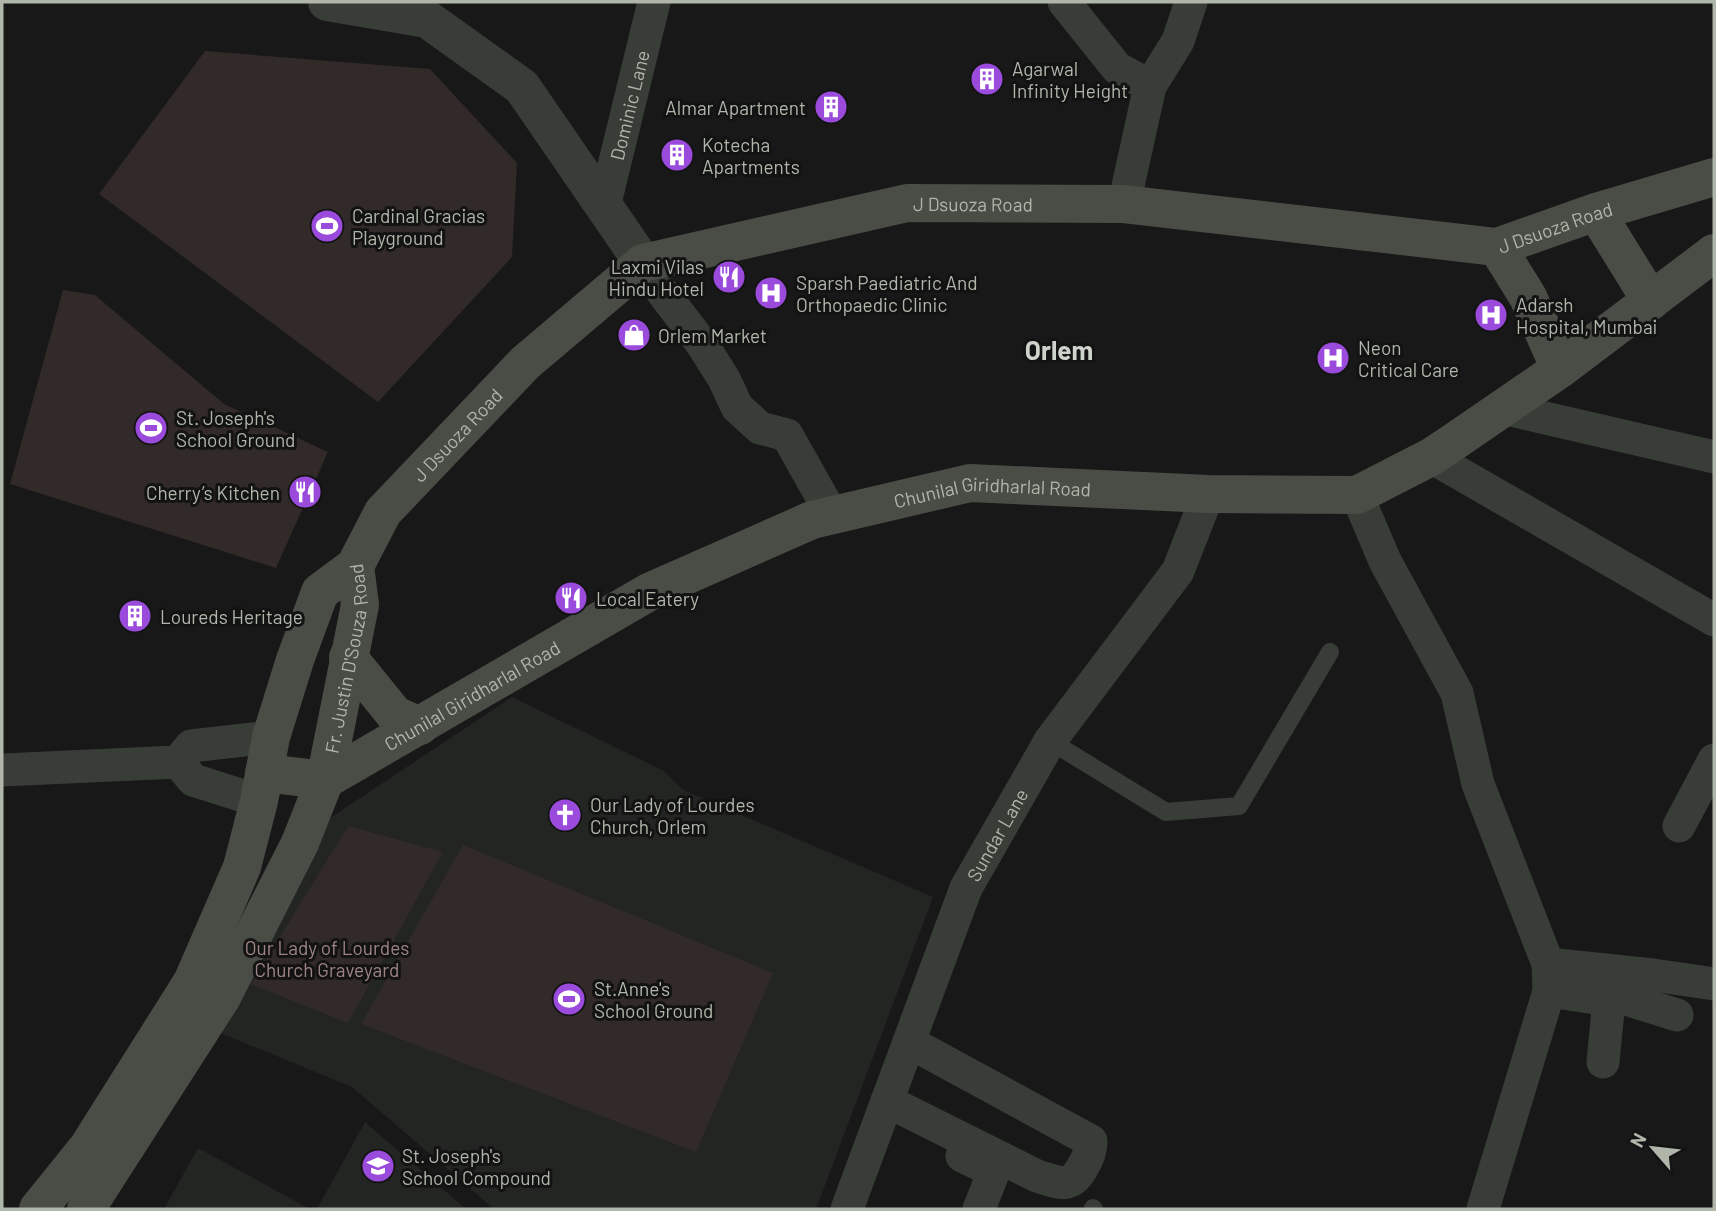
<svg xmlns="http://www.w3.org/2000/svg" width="1716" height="1211" font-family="Barlow,sans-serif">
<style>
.built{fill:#232523}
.green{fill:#322929}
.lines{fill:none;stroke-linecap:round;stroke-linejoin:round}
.service{stroke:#393d38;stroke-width:18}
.minor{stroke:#393d38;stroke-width:33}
.tertiary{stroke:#393d38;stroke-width:38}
.secondary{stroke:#494d46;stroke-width:38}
.labels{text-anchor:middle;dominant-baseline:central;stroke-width:6;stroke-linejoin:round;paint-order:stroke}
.poi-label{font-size:19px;fill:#b0b7aa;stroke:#121312;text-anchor:start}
.street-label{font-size:19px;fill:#b0b7aa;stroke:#121312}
.park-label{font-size:19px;fill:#9f8485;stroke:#121312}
.district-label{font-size:26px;font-weight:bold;fill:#ced3cb;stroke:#121312}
</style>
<rect width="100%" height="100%" fill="#171817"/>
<!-- built -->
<path class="built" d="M 512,697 L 664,771 L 683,790 L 933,897 L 816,1209 L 494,1209 L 352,1087 L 208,1028 L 327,820 Z
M 365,1122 L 466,1209 L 317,1209 Z
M 198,1148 L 310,1209 L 164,1209 Z"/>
<!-- green -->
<path class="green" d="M 205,51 L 430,69 L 517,163 L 512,257 L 378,402 L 99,194 Z
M 63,290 L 95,295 L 224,404 L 328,452 L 276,568 L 10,484 Z
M 348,826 L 443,852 L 348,1023 L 251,984 Z
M 463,845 L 773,973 L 696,1152 L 361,1024 Z"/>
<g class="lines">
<!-- service -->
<path class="service" d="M 1050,741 L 1166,812 L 1239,806 L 1330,652
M 1093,1208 L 1094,1209"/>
<!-- minor -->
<g class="minor">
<path d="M 1064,2 L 1117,68 L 1150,86"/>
<path d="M 1124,204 L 1150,86 L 1178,41 L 1191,2"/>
<path id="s1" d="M 604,207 L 654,2"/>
<path d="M 663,293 L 702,344 L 724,379 L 737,407 L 760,428 L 787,435 L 832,515"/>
<path d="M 1502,408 L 1714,457"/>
<path d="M 1431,457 L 1714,620"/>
<path d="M 1357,495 L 1385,561 L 1457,693 L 1478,784 L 1548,964 L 1549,991 L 1483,1209"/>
<path d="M 178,762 L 193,780 L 259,801"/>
<path d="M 2,770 L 178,762 L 191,746 L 271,737"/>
<path d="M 1679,826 L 1714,760"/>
<path d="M 1548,964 L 1653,975 L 1714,984"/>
<path d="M 1549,991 L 1609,1000 L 1626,999 L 1677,1015"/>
<path d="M 1603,1062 L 1609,1000"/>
<path d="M 887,1101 L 1037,1176 C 1057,1182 1070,1190 1082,1168 C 1088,1159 1091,1151 1091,1141 L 909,1042"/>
<path d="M 962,1156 L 994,1171 L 979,1209"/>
<path id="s2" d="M 847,1209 L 966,888 L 1050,741 L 1178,571 L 1208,494"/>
</g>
<!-- tertiary -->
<path class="tertiary" d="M 327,2 L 427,19 L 522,87 L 643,263"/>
<!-- secondary -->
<g class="secondary">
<path d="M 1596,212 L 1651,301"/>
<path d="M 1497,247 L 1528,297 L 1560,369"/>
<path d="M 348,657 L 395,715 L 420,726"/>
<path id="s3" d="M 264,773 L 325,780 L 649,592 L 812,520 L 970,483 L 1208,494 L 1357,495 L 1431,457 L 1455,441 L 1560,369 L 1714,253"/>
<path id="s4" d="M 38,1209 L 88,1147 L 192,982 L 242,867 L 259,801 L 271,737 L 295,660 L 320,592 L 355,566 L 383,512 L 525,363 L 643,263 L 907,203 L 1124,204 L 1497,247 L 1596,212 L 1714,177"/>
<path id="s5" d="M 86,1209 L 222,997 L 300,843 L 325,780 L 360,605 L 355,566"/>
</g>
</g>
<!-- icons -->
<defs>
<symbol id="building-disc" viewBox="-11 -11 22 22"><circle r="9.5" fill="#9a4bdc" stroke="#121312"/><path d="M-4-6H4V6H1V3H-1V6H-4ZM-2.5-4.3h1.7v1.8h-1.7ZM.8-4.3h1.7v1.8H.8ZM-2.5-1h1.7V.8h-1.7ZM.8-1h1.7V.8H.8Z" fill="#fff"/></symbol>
<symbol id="stadium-disc" viewBox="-11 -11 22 22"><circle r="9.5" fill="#9a4bdc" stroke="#121312"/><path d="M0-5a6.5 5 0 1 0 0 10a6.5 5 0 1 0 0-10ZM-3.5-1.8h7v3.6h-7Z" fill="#fff"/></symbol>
<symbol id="restaurant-disc" viewBox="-11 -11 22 22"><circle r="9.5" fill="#9a4bdc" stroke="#121312"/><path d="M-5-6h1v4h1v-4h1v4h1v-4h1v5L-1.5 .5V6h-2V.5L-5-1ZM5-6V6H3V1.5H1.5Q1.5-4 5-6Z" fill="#fff"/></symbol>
<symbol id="hospital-disc" viewBox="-11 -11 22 22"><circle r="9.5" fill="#9a4bdc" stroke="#121312"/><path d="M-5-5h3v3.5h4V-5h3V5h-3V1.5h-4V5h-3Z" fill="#fff"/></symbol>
<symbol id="shop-disc" viewBox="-11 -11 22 22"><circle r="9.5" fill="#9a4bdc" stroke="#121312"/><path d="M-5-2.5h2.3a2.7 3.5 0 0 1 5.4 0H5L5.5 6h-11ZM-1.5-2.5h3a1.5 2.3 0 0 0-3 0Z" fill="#fff"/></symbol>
<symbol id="church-disc" viewBox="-11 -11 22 22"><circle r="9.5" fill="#9a4bdc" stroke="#121312"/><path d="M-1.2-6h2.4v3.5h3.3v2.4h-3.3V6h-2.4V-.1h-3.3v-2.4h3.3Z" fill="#fff"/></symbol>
<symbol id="school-disc" viewBox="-11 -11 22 22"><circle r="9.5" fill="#9a4bdc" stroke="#121312"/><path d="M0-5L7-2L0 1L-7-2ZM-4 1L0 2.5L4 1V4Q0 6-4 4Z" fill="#fff"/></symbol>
</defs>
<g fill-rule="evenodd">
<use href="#building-disc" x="968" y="60" width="38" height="38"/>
<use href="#building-disc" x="812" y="88" width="38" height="38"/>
<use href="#building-disc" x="658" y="136" width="38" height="38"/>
<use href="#stadium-disc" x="308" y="207" width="38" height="38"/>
<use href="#restaurant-disc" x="710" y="258" width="38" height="38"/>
<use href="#hospital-disc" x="752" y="274" width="38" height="38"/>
<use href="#hospital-disc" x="1472" y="296" width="38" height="38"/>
<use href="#shop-disc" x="615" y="316" width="38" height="38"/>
<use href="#hospital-disc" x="1314" y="339" width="38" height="38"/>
<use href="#stadium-disc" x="132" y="409" width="38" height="38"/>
<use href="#restaurant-disc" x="286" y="473" width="38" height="38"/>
<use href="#restaurant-disc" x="552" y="579" width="38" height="38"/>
<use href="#building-disc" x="116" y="597" width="38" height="38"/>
<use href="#church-disc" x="546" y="796" width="38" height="38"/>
<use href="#stadium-disc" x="550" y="980" width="38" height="38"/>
<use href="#school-disc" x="359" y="1147" width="38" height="38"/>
</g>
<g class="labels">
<!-- poi labels -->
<g class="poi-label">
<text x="1012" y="68">Agarwal<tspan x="1012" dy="22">Infinity Height</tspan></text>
<text x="806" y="107" text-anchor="end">Almar Apartment</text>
<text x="702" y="144">Kotecha<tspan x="702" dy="22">Apartments</tspan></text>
<text x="352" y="215">Cardinal Gracias<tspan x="352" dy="22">Playground</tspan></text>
<text x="704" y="266" text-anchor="end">Laxmi Vilas<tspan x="704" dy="22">Hindu Hotel</tspan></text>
<text x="796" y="282">Sparsh Paediatric And<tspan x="796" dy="22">Orthopaedic Clinic</tspan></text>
<text x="1516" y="304">Adarsh<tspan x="1516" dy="22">Hospital, Mumbai</tspan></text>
<text x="658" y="335">Orlem Market</text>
<text x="1358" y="347">Neon<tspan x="1358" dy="22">Critical Care</tspan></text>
<text x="176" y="417">St. Joseph's<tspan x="176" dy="22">School Ground</tspan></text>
<text x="280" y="492" text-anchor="end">Cherry’s Kitchen</text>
<text x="596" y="598">Local Eatery</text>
<text x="160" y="616">Loureds Heritage</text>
<text x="590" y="804">Our Lady of Lourdes<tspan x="590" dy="22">Church, Orlem</tspan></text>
<text x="594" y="988">St.Anne's<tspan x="594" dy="22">School Ground</tspan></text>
<text x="402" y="1155">St. Joseph's<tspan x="402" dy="22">School Compound</tspan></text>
</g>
<!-- street labels -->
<g class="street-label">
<text stroke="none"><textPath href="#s1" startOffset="105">Dominic Lane</textPath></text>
<text stroke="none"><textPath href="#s4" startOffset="1488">J Dsuoza Road</textPath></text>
<text stroke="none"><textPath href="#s4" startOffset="2076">J Dsuoza Road</textPath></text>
<text stroke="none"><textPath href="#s4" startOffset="898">J Dsuoza Road</textPath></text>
<text stroke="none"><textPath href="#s3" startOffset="798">Chunilal Giridharlal Road</textPath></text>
<text stroke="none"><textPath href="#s5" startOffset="616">Fr. Justin D'Souza Road</textPath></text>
<text stroke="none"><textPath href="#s3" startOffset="231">Chunilal Giridharlal Road</textPath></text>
<text stroke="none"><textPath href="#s2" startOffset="404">Sundar Lane</textPath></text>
</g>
<!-- park labels -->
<g class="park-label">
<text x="327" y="947">Our Lady of Lourdes<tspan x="327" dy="22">Church Graveyard</tspan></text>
</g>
<!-- district labels -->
<g class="district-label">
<text x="1059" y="349">Orlem</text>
</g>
</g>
<!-- border -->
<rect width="1716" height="1211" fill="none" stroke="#b0b7aa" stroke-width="7"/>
<!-- north arrow -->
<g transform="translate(1653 1148) rotate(298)" stroke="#121312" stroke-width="5" paint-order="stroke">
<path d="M0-5L12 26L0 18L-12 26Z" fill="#b0b7aa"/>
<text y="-10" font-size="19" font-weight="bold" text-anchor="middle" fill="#b0b7aa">N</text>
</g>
</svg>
